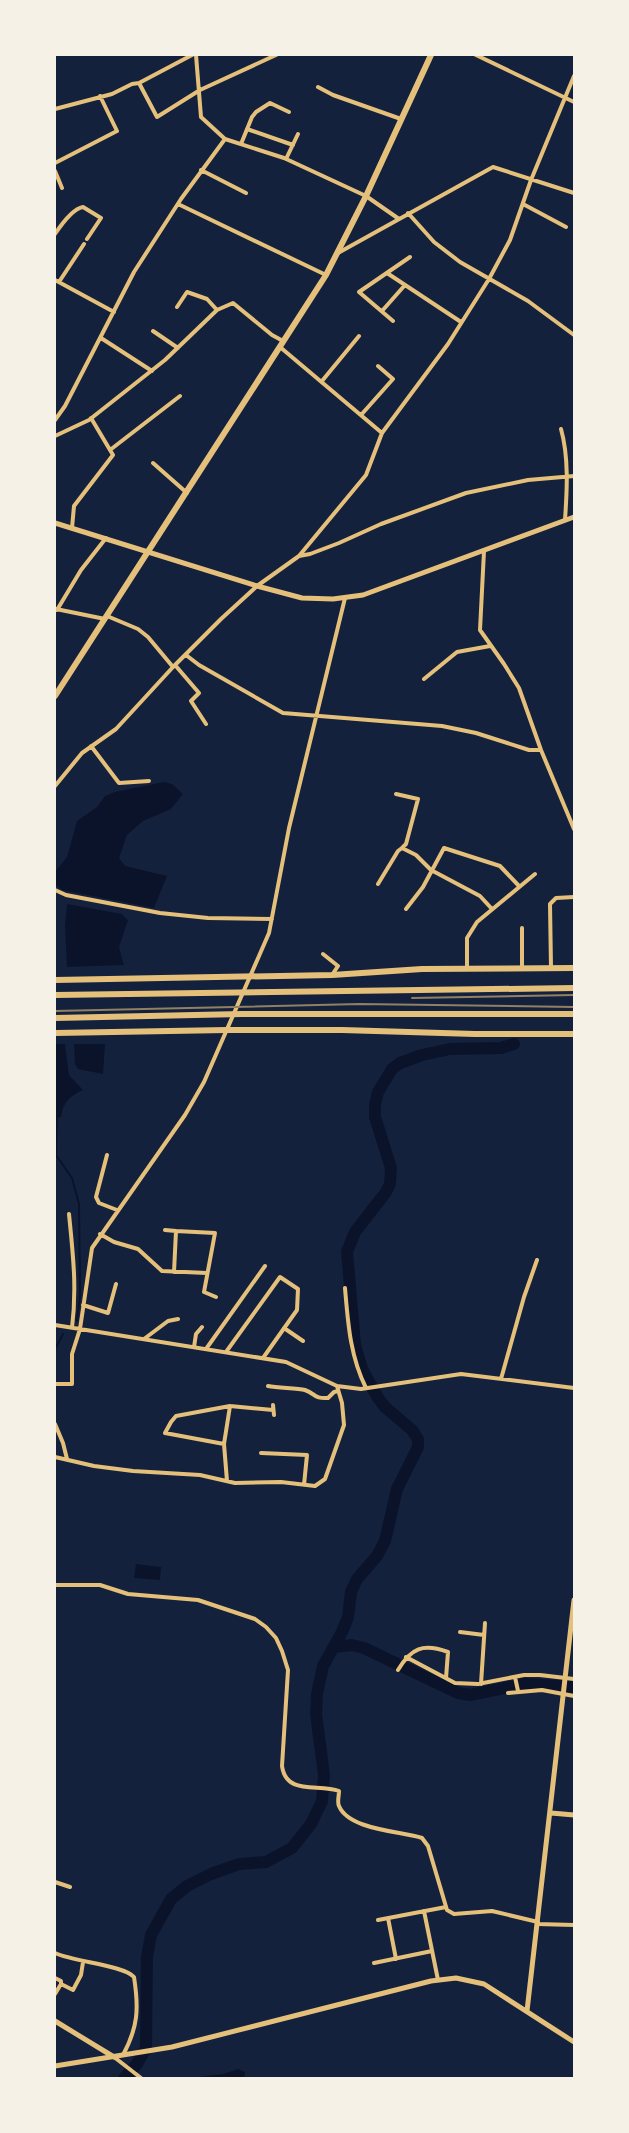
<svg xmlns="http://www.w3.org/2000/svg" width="629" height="2133" font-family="Manrope,sans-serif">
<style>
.water{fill:#0b132b}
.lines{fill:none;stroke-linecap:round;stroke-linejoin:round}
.stream{stroke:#0b132b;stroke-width:2}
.river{stroke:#0b132b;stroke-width:12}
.minor{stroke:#e5c07b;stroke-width:4}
.tertiary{stroke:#e5c07b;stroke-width:5}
.primary{stroke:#e5c07b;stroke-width:6}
.rail{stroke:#918062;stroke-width:2}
</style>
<rect width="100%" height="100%" fill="#14213d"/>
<!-- water -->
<path class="water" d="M 164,782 L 172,784 L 183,794 L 171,809 L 143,821 L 127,835 L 119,858 L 125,866 L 167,876 L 154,908 L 62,890 L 55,884 L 55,872 L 67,857 L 77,821 L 97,807 L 105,796 L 115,792 Z
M 67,904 L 122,914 L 128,920 L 119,947 L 124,965 L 67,967 L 65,925 Z
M 55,1044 L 65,1044 L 69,1075 L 83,1090 C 70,1096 63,1102 61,1117 L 55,1118 Z
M 74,1044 L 105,1044 L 103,1074 L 78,1069 L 75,1064 Z
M 136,1564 L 161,1567 L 160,1580 L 134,1578 Z
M 238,2069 L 245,2072 L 244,2078 L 190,2078 L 223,2074 Z"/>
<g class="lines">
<!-- stream -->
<path class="stream" d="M 57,1117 L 56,1155 L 72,1178 L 79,1204 L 80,1296 L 77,1321
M 55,1349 L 63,1334"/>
<!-- river -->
<path class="river" d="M 334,1647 L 352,1645 L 364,1648 L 458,1693 L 470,1695 L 524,1684 L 574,1687
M 124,2078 L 137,2064 L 146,2048 L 147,1957 L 151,1935 L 171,1899 L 187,1886 L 211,1874 L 239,1864 L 266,1862 L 292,1848 L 311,1824 L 322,1801 L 324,1775 L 316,1714 L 317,1694 L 323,1666 L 342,1632 L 348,1617 L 351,1592 L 357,1579 L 377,1556 L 385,1541 L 397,1489 L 418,1447 L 418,1439 L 412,1430 L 385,1407 L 378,1398 L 362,1369 L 355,1345 L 347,1252 L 355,1232 L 386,1192 L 390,1184 L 391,1168 L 375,1117 L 375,1105 L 378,1092 L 392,1069 L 400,1063 L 422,1055 L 450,1049 L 501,1048 L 514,1044"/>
<!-- minor -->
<path class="minor" d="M 192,55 L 139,83 L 157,117 L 200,90 L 276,55
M 196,55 L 201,117 L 225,139 L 284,158 L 366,196 L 399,219
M 476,55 L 574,102
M 318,87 L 333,95 L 401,119
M 55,109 L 112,94 L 132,84 L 139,83
M 247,129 L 293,145
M 241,144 L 252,117 L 256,112 L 270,103 L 289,112
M 286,159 L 298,134
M 55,163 L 117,131 L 100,96
M 201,170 L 246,193
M 55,171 L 62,188
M 178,204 L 326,275
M 523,204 L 566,227
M 408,213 L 434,242 L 460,262 L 528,301 L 574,335
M 55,234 C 61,225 72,209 83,207 L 101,218 L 87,239
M 338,253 L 493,167 L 574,193
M 387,273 L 461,322
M 55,280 L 114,312
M 59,282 L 84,244
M 177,307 L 187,292 L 207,299 L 217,310
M 382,311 L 405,285
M 393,321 L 359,292 L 410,257
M 153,331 L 178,348
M 101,338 L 152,371
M 280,347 L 382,433
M 322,381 L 359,336
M 361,415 L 393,379 L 378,366
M 55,420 L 65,406 L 134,272 L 181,199 L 225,139
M 561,429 C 569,457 567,491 565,520
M 55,436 L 89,420 L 165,360 L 217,310 L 233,303 L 272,335 L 283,341
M 110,450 L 180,396
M 153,463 L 187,493
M 72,528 L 74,506 L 113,455 L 91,418
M 484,551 L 480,630 L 504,664 L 519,688 L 541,750 L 574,829
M 299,556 L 310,554 L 339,543 L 381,524 L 466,493 L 528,480 L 574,476
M 56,609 L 105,619
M 57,610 L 81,570 L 106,538
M 107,616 L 138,629 L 148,637 L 173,667
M 186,655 L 199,665 L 283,713 L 442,726 L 476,733 L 529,750 L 541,750
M 175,665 L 199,693 L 191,701 L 206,724
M 424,679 L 457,652 L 490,646
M 91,746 L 119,783 L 149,781
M 55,786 L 82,753 L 116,729 L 173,667 L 221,619 L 257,586 L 299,556 L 366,475 L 382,433 L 448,344 L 489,279 L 510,240 L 531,180 L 574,76
M 396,794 L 418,799 L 406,844 L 402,848
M 378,884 L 398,851 L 402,848 L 416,855 L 431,870 L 480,896 L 492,909
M 55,890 L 66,895 L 160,913 L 208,918 L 272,919
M 406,909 L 423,887 L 444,848 L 500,866 L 519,886
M 522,928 L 522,968
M 323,954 L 338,966 L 332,975
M 551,968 L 550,904 L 556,898 L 574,897
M 467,969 L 467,938 L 477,922 L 535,874
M 107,1155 L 96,1197 L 99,1203 L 117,1210
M 69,1214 C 73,1255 77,1287 72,1328
M 165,1230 L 176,1231
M 100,1234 L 114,1242 L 138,1249 L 162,1271 L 207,1273
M 174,1272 L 176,1231 L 215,1233 L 204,1292 L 216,1297
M 345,1288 C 348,1323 350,1356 366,1388
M 83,1305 L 108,1313 L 116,1284
M 55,1325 L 286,1362 L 337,1386 L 361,1389 L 461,1374 L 574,1388
M 284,1328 L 303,1341
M 144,1339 L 168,1321 L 178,1319
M 194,1347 L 196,1334 L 202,1327
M 206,1349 L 265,1266
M 226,1352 L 280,1277 L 298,1289 L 297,1310 L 263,1358
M 501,1379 L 524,1297 L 537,1260
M 55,1384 L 72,1384 L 72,1354 L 80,1329 L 92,1248 L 185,1115 L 204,1082 L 269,933 L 289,828 L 345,598
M 268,1386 C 279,1388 297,1388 305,1390 C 316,1394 314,1399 328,1398 L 334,1392 L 338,1391
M 273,1405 L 274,1415
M 55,1424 L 63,1443 L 67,1459
M 224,1444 L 165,1433 L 171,1422 L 176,1416 L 230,1406 L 273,1410
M 261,1453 L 307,1455 L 304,1485
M 55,1457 L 94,1466 L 133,1471 L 200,1475 L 235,1483 L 281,1482 L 315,1486 L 325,1479 L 344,1425 L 342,1403 L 337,1386
M 227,1481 L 224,1444 L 230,1406
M 55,1585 L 100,1585 L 128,1594 L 198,1600 L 255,1619 L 266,1627 L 276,1638 L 282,1651 L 288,1670 L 282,1766 C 286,1796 319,1783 339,1791 C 339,1796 337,1802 339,1806 C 349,1830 400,1831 422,1838 L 428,1846 L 447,1910 L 454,1914 L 492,1911 L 538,1922
M 460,1632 L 484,1635
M 406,1657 L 455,1683 L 478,1684 L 524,1675 L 540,1675 L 574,1679
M 398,1670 C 411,1648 423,1643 448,1652 L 446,1678
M 515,1677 L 518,1691
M 481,1684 L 485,1623
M 508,1693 L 542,1690 L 574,1696
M 55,1882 L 70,1887
M 424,1911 L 438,1980
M 388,1918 L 396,1959
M 378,1920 L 446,1907
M 537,1924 L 574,1925
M 55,1953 C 74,1962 123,1965 134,1977 C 139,2009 138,2027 123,2055
M 374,1963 L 432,1951
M 55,1978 L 61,1981 L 61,1984 L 55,1994
M 61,1984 L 73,1990 L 81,1975 L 83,1962
M 114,2057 L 141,2078"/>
<!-- tertiary -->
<path class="tertiary" d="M 55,523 L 257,586 L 302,598 L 333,599 L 363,595 L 574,517
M 551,1813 L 574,1815
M 527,2011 L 574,1600
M 55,2021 L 114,2057
M 55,2066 L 172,2047 L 431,1981 L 456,1978 L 484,1984 L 574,2042"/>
<!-- primary -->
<path class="primary" d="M 55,696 L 326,275 L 366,196 L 431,55
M 55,980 L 332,975 L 422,969 L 574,968
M 55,995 L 574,988
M 55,1018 L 242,1014 L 574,1014
M 55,1033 L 227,1030 L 342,1030 L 475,1034 L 574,1034"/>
<!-- rail -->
<path class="rail" d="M 412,998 L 574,995
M 55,1011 L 360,1004 L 574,1007"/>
</g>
<!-- border -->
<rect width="629" height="2133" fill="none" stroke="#f6f1e7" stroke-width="112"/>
</svg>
